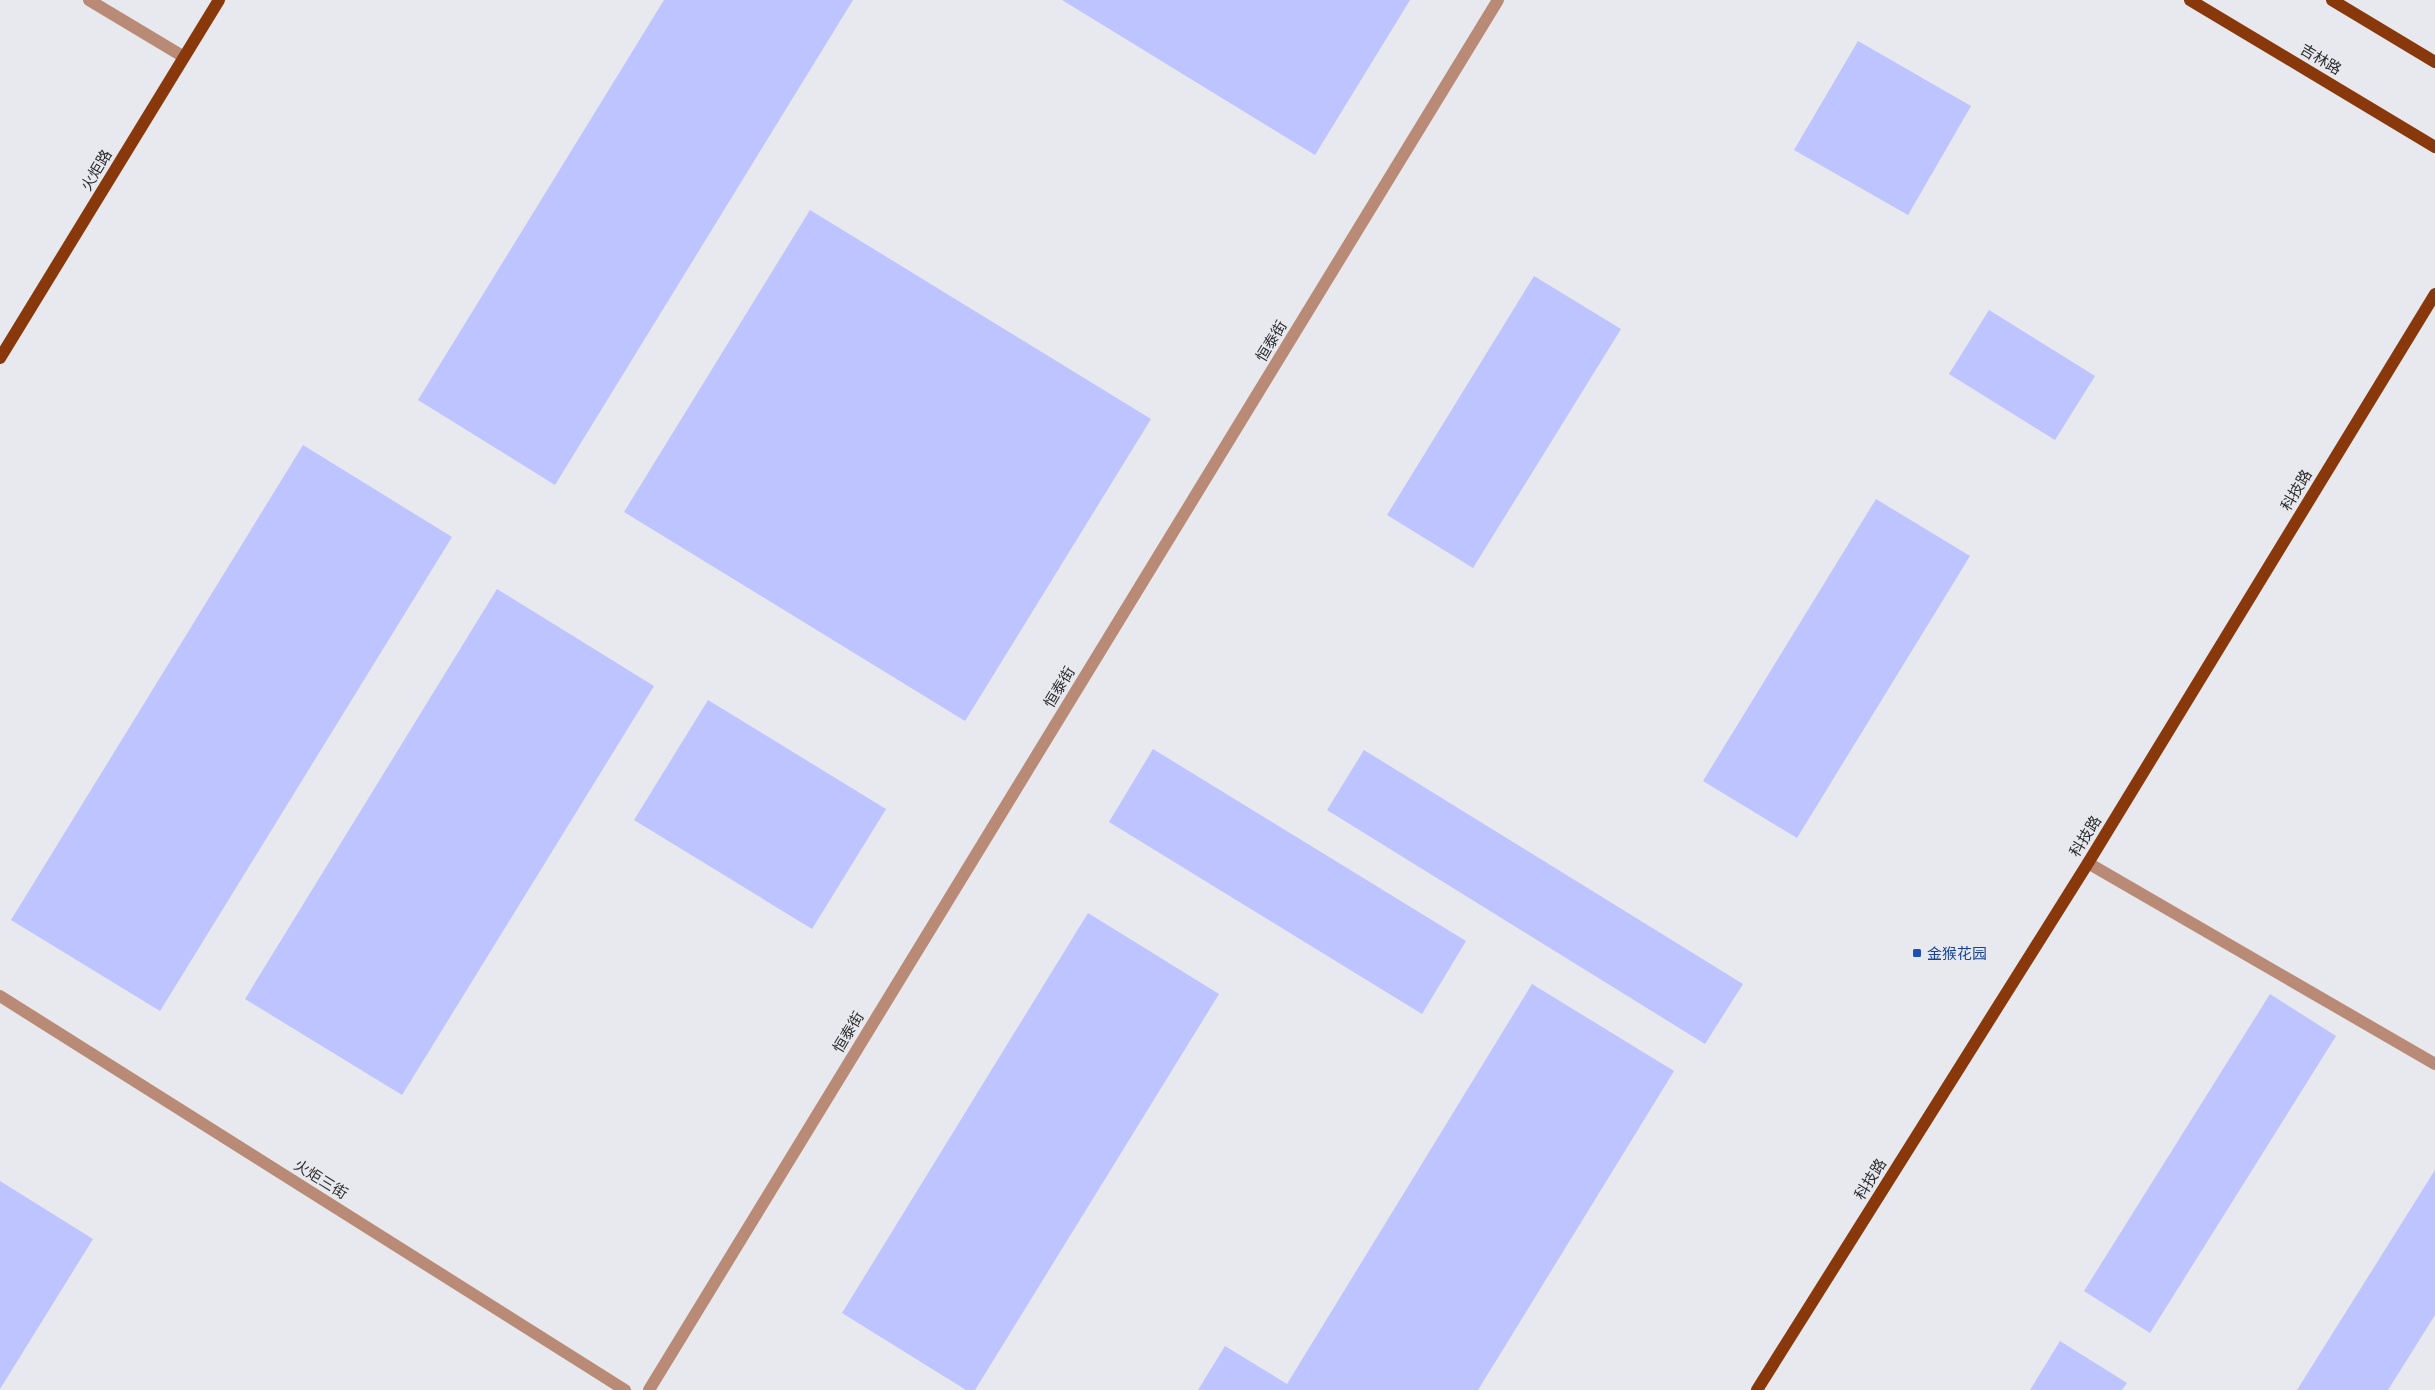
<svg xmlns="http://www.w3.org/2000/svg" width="2435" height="1390" font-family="Poppins,'Noto Sans SC',sans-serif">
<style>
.building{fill:#bdc4ff}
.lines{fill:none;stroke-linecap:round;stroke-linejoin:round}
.minor{stroke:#b98a76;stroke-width:12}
.major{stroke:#88380a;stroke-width:12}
.transit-dot{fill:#1a4fb4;stroke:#e8e9ee;stroke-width:2}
.labels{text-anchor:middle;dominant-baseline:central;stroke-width:4;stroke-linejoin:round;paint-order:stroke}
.street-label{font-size:15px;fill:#2c2c2e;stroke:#e8e9ee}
.transit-label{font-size:15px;fill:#164399;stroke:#e8e9ee;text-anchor:start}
</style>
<rect width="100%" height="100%" fill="#e8e9ee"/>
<!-- building -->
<path class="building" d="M 664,0 L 853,0 L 555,485 L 418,400 Z
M 1062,0 L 1410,0 L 1315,155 Z
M 1858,41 L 1971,106 L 1908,215 L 1794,150 Z
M 810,210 L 1151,419 L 965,721 L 624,512 Z
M 1534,276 L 1621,329 L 1473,568 L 1387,515 Z
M 1989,310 L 2095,376 L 2055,440 L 1949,374 Z
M 303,445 L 452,537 L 160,1011 L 11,920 Z
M 1876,499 L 1970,556 L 1797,838 L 1703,781 Z
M 497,589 L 654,686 L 402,1095 L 245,999 Z
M 708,700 L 886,809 L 812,929 L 634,820 Z
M 1153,749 L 1466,941 L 1422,1014 L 1109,822 Z
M 1364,750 L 1743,984 L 1705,1044 L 1327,810 Z
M 1088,913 L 1219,994 L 975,1390 L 966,1390 L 842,1313 Z
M 1532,984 L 1674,1071 L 1478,1390 L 1198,1390 L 1225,1346 L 1287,1384 Z
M 2270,994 L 2336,1036 L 2150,1333 L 2084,1291 Z
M 2435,1170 L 2435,1315 L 2388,1390 L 2297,1390 Z
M 0,1181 L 93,1239 L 0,1389 Z
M 2060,1341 L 2127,1383 L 2122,1390 L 2030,1390 Z"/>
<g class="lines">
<!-- minor -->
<path class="minor" d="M 89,0 L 184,57
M 2088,863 L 2435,1064
M 0,996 L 625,1390
M 649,1390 L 1498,0"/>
<!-- major -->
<path class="major" d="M 2190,0 L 2435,147
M 2332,0 L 2435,62
M 0,358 L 219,0
M 1757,1390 L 2088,863 L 2435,294"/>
</g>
<!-- markers -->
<rect class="transit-dot" x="1912" y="948" width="10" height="10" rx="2.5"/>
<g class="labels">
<!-- street labels -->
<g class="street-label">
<text transform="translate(2321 59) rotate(31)">吉林路</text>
<text transform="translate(96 170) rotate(-59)">火炬路</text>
<text transform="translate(1271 341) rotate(-59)">恒泰街</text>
<text transform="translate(2296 490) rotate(-59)">科技路</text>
<text transform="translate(1059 687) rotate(-59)">恒泰街</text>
<text transform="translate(2085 836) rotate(-58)">科技路</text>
<text transform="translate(848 1032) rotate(-59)">恒泰街</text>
<text transform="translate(321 1179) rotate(32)">火炬三街</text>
<text transform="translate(1870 1179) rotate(-58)">科技路</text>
</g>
<!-- transit labels -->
<g class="transit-label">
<text x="1927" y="953">金猴花园</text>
</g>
</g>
</svg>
